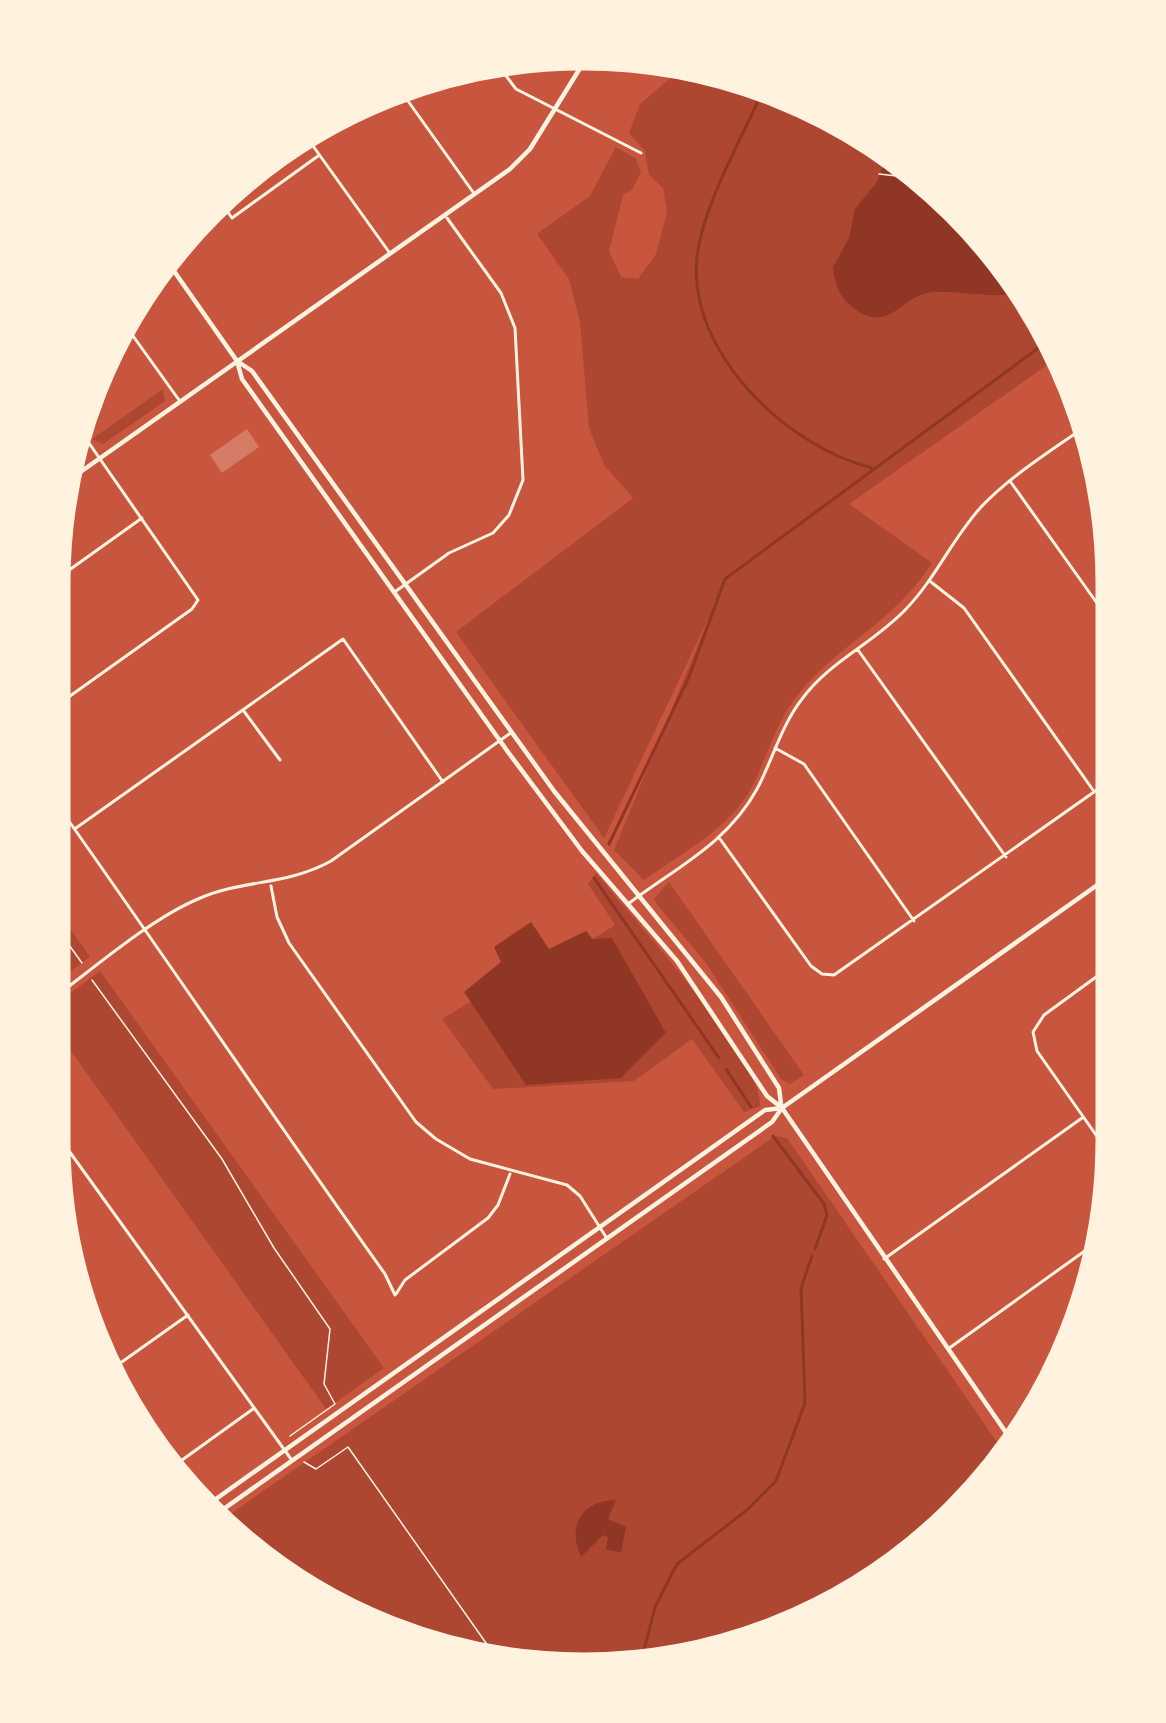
<svg xmlns="http://www.w3.org/2000/svg" width="1166" height="1723" font-family="'Times New Roman',serif">
<style>
.green{fill:#ae4732}
.water{fill:#8f3625}
.lines{fill:none;stroke-linecap:round;stroke-linejoin:round}
.stream{stroke:#8f3625;stroke-width:3}
.building{fill:#d67c66}
.path{stroke:#fff3e0;stroke-width:1.5}
.minor{stroke:#fff3e0;stroke-width:3}
.tertiary{stroke:#fff3e0;stroke-width:4.5}
.rim{fill:none;stroke:#fff3e0;stroke-width:15}
</style>
<rect width="100%" height="100%" fill="#c8553d"/>
<!-- green -->
<path class="green" d="M 688,63 L 789,83 L 965,200 L 1067,351 L 849,504 L 932,563 C 893,623 843,641 800,692 C 777,719 769,752 754,783 C 732,828 683,852 644,880 L 614,850 L 711,613 L 604,838 L 456,632 L 633,498 L 604,465 L 589,428 L 580,322 L 569,279 L 537,234 L 590,196 L 616,147 L 636,159 L 641,172 L 632,190 L 623,195 L 609,251 L 621,277 L 638,279 L 656,254 L 667,212 L 663,188 L 649,175 L 645,151 L 629,133 L 640,104 Z
M 163,389 L 165,401 L 103,444 L 92,439 Z
M 596,873 C 628,913 764,1061 760,1106 L 744,1112 L 692,1039 L 634,1081 L 493,1089 L 442,1019 L 586,931 L 593,939 L 615,925 L 588,884 Z
M 669,882 L 804,1075 L 790,1084 L 781,1079 L 706,963 L 659,907 L 654,899 Z
M 46,895 L 90,957 L 44,990 Z
M 100,971 L 384,1368 L 326,1409 L 44,1013 Z
M 775,1136 L 787,1138 L 1010,1461 L 966,1522 L 853,1609 L 689,1670 L 547,1680 L 377,1640 L 253,1569 L 213,1526 Z"/>
<!-- water -->
<path class="water" d="M 889,149 L 965,200 L 1025,289 C 1004,302 962,290 934,292 C 899,294 891,337 852,307 C 840,298 834,283 833,267 L 849,238 L 855,209 L 877,182 Z
M 531,922 L 549,949 L 586,931 L 592,939 L 612,938 L 666,1033 L 621,1078 L 526,1085 L 464,992 L 501,962 L 494,947 Z
M 616,1500 L 608,1519 L 626,1527 L 621,1552 L 606,1550 L 608,1537 L 603,1535 L 581,1557 C 567,1526 581,1501 616,1500 Z"/>
<g class="lines">
<!-- stream -->
<path class="stream" d="M 768,79 C 747,129 702,205 697,258 C 687,352 787,447 872,468
M 609,844 L 689,677 L 725,579 L 1056,335
M 594,878 L 719,1058
M 726,1069 L 751,1107
M 773,1136 L 824,1204 L 827,1215 L 815,1249
M 222,1527 L 244,1529 L 288,1589
M 638,1674 L 655,1607 L 677,1564 L 747,1510 L 776,1481 L 805,1403 L 801,1288 L 812,1256"/>
</g>
<!-- building -->
<path class="building" d="M 247,429 L 259,447 L 222,473 L 210,455 Z"/>
<g class="lines">
<!-- path -->
<path class="path" d="M 879,174 L 897,176
M 46,913 L 82,963
M 92,980 L 222,1159 L 274,1248 L 330,1329 L 324,1384 L 335,1404 L 290,1436
M 304,1462 L 316,1469 L 348,1447 L 505,1670"/>
<!-- minor -->
<path class="minor" d="M 494,60 L 516,89 L 641,153
M 393,80 L 473,192
M 303,132 L 389,252
M 214,192 L 232,218 L 318,156
M 118,315 L 179,400
M 1010,481 L 1104,613 L 1123,631
M 931,582 L 964,608 L 1093,790
M 51,583 L 142,518
M 396,591 L 449,553 L 493,533 L 509,515 L 523,480 L 515,328 L 501,293 L 447,218
M 858,650 L 1006,857
M 243,710 L 280,760
M 49,711 L 192,609 L 198,600 L 91,446 L 81,433 L 70,426
M 775,748 L 804,764 L 914,921
M 47,790 C 161,951 271,1114 385,1274 L 395,1295
M 76,828 L 343,639 L 443,782
M 720,839 L 811,966 L 822,974 L 834,975 L 1121,773
M 271,886 L 277,917 L 289,943 L 416,1122 L 436,1139 L 470,1159 L 567,1185 L 580,1196 L 606,1237
M 628,904 C 675,868 727,844 757,789 C 773,759 781,726 802,699 C 830,661 874,643 906,609 C 936,578 953,537 982,506 C 1014,473 1055,448 1092,422
M 44,1005 C 90,972 148,920 198,899 C 243,879 286,886 331,861 L 512,732
M 42,1125 L 64,1144 L 291,1459
M 1115,1162 L 1037,1051 L 1033,1032 L 1044,1015 L 1118,961
M 884,1259 L 1082,1118
M 396,1294 L 405,1280 L 488,1218 L 498,1205 L 510,1174
M 948,1349 L 1114,1230
M 102,1376 L 188,1315
M 1013,1440 L 1038,1422
M 164,1473 L 253,1409"/>
<!-- tertiary -->
<path class="tertiary" d="M 162,254 L 237,361 L 242,379 L 508,752 L 582,851 L 677,961 L 767,1096 L 782,1108 L 1018,1450
M 237,361 L 252,371 L 554,791 L 721,997 L 779,1088 L 781,1104
M 52,492 L 510,169 L 530,149 L 595,44
M 199,1511 L 765,1110 L 782,1108
M 208,1520 L 772,1122 L 782,1108 L 1120,869"/>
</g>
<!-- crop -->
<path d="M0 0H1166V1723H0ZM583 63H583A520 520 0 0 1 1103 583V1140A520 520 0 0 1 583 1660H583A520 520 0 0 1 63 1140V583A520 520 0 0 1 583 63Z" fill="#fff3e0" fill-rule="evenodd"/>
<path class="rim" d="M583 63H583A520 520 0 0 1 1103 583V1140A520 520 0 0 1 583 1660H583A520 520 0 0 1 63 1140V583A520 520 0 0 1 583 63Z"/>
</svg>
